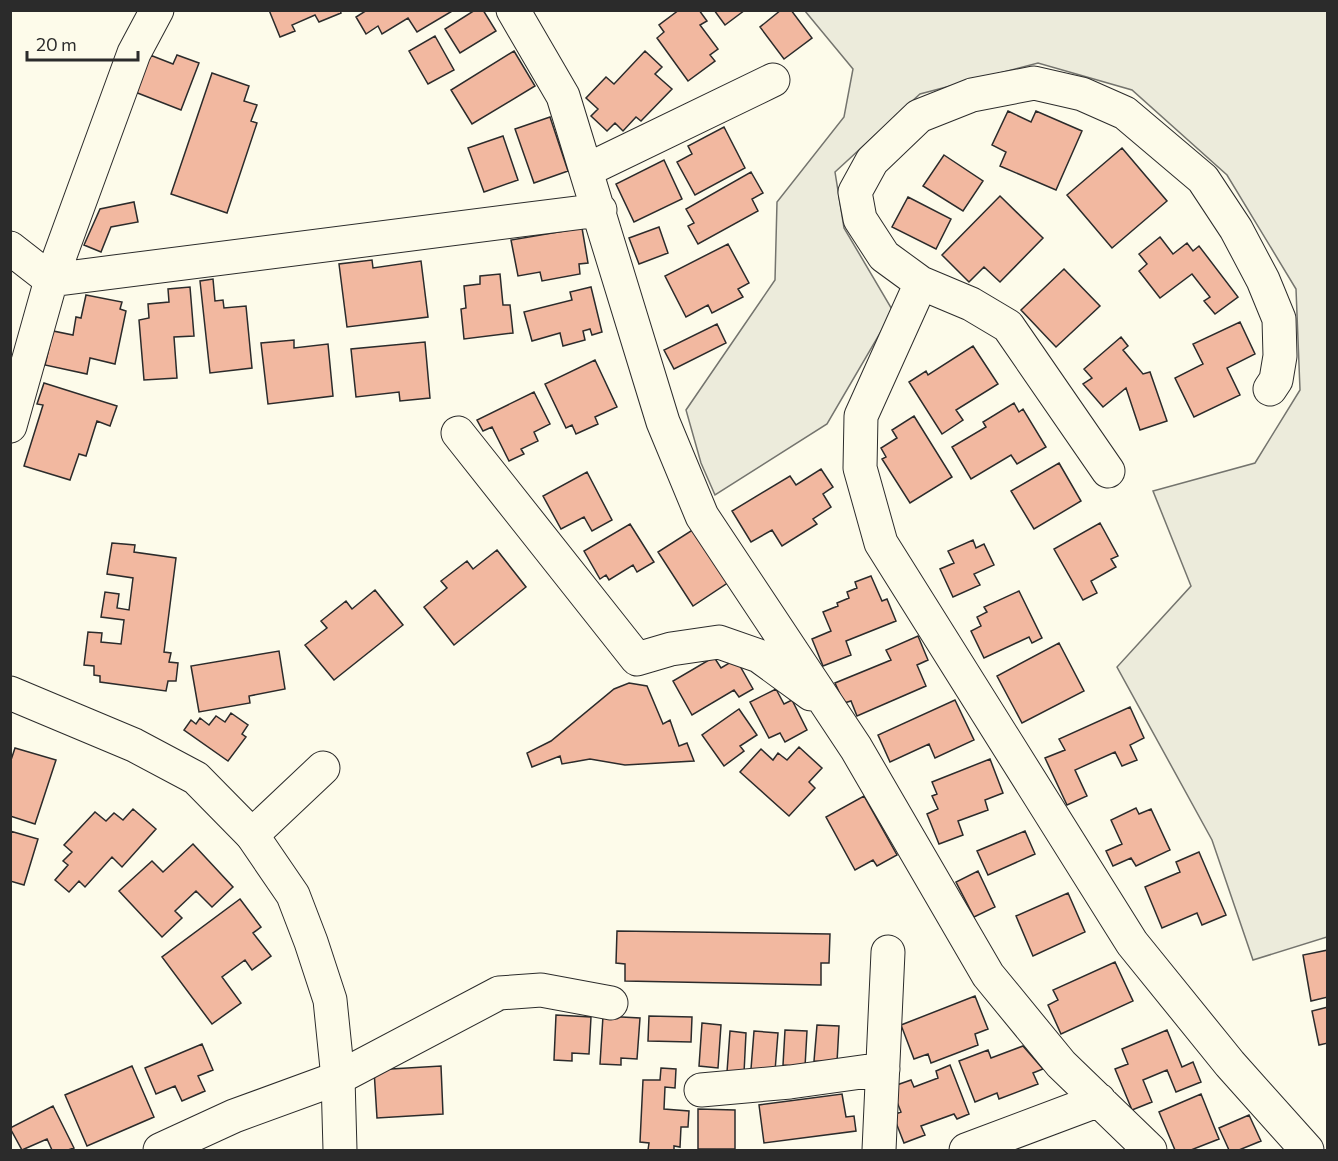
<svg xmlns="http://www.w3.org/2000/svg" width="1338" height="1161" font-family="Commissioner,sans-serif">
<style>
.green{fill:#ecebdb;stroke:#74746e;stroke-width:1.5}
.building{fill:#f2b8a0;stroke:#2b2b2b;stroke-width:1.5}
.lines{fill:none;stroke-linecap:round;stroke-linejoin:round}
.street-casing{stroke:#2b2b2b;stroke-width:35}
.secondary-casing{stroke:#2b2b2b;stroke-width:35}
.street{stroke:#fdfbea;stroke-width:33}
.secondary{stroke:#fdfbea;stroke-width:33}
</style>
<rect width="100%" height="100%" fill="#fdfbea"/>
<!-- green -->
<path class="green" d="M 805,11 L 1327,11 L 1327,937 L 1253,960 L 1212,840 L 1117,667 L 1191,586 L 1153,491 L 1255,463 L 1300,390 L 1296,289 L 1227,175 L 1132,90 L 1038,63 L 920,94 L 835,172 L 844,228 L 893,311 L 827,424 L 715,495 L 701,463 L 686,410 L 775,280 L 777,202 L 844,117 L 853,69 Z"/>
<!-- building -->
<path class="building" d="M 269,10 L 340,10 L 341,13 L 319,22 L 315,15 L 292,25 L 295,31 L 280,37 Z
M 367,10 L 454,10 L 417,32 L 408,18 L 382,34 L 378,26 L 366,34 L 356,17 Z
M 475,10 L 483,10 L 496,31 L 460,53 L 445,29 Z
M 679,10 L 699,10 L 707,21 L 700,25 L 718,49 L 710,55 L 715,61 L 688,81 L 657,38 L 664,32 L 659,25 Z
M 714,10 L 745,10 L 725,25 Z
M 781,10 L 791,10 L 812,38 L 784,59 L 760,27 Z
M 435,36 L 454,70 L 428,84 L 409,51 Z
M 514,51 L 535,86 L 472,124 L 451,90 Z
M 645,51 L 662,67 L 655,74 L 672,89 L 641,121 L 636,117 L 623,131 L 615,123 L 607,131 L 591,116 L 598,109 L 586,98 L 606,77 L 614,84 Z
M 150,55 L 173,64 L 177,55 L 199,63 L 181,110 L 135,92 Z
M 212,73 L 249,86 L 244,101 L 257,105 L 251,121 L 257,123 L 227,213 L 171,194 Z
M 1008,111 L 1031,122 L 1036,111 L 1082,131 L 1056,190 L 1000,166 L 1006,152 L 992,145 Z
M 550,117 L 568,171 L 534,183 L 515,129 Z
M 724,127 L 745,168 L 695,195 L 677,162 L 692,154 L 688,146 Z
M 503,136 L 518,180 L 484,192 L 468,148 Z
M 1122,148 L 1167,201 L 1112,248 L 1067,195 Z
M 944,155 L 983,181 L 963,211 L 923,186 Z
M 664,160 L 682,199 L 634,222 L 616,184 Z
M 751,172 L 763,193 L 752,199 L 758,211 L 698,244 L 688,226 L 694,223 L 686,209 Z
M 1000,196 L 1043,238 L 1000,282 L 984,267 L 969,282 L 942,255 Z
M 908,197 L 951,219 L 936,249 L 892,227 Z
M 134,202 L 138,222 L 111,227 L 101,252 L 84,245 L 100,209 Z
M 659,227 L 668,253 L 639,264 L 629,238 Z
M 582,228 L 588,263 L 579,264 L 580,274 L 542,281 L 540,272 L 518,276 L 511,240 Z
M 1160,237 L 1173,254 L 1187,243 L 1193,251 L 1199,246 L 1238,297 L 1215,314 L 1204,301 L 1210,297 L 1192,274 L 1160,298 L 1139,271 L 1147,264 L 1139,254 Z
M 728,244 L 749,283 L 738,289 L 743,297 L 712,313 L 708,305 L 686,317 L 665,276 Z
M 372,260 L 373,268 L 421,261 L 428,317 L 347,327 L 339,264 Z
M 1064,269 L 1100,306 L 1056,347 L 1021,310 Z
M 500,274 L 503,305 L 510,305 L 513,333 L 464,339 L 461,309 L 466,308 L 464,286 L 480,284 L 480,276 Z
M 213,279 L 215,301 L 223,300 L 224,308 L 246,306 L 252,368 L 210,373 L 200,281 Z
M 190,287 L 194,336 L 174,337 L 177,378 L 144,380 L 139,320 L 149,318 L 148,304 L 169,302 L 168,289 Z
M 591,287 L 602,332 L 592,335 L 590,329 L 583,331 L 585,340 L 563,346 L 560,333 L 532,341 L 524,312 L 572,300 L 570,292 Z
M 86,295 L 122,302 L 120,309 L 126,311 L 115,364 L 90,358 L 87,374 L 45,365 L 53,331 L 73,335 L 76,317 L 81,318 Z
M 1240,322 L 1255,354 L 1227,368 L 1240,395 L 1194,417 L 1175,378 L 1203,364 L 1193,344 Z
M 717,324 L 726,343 L 674,369 L 664,350 Z
M 1121,337 L 1128,346 L 1123,350 L 1143,374 L 1150,372 L 1167,421 L 1140,430 L 1126,388 L 1103,407 L 1083,384 L 1092,378 L 1084,369 Z
M 294,340 L 294,348 L 328,344 L 333,396 L 268,404 L 261,343 Z
M 425,342 L 430,398 L 400,401 L 399,392 L 356,397 L 351,349 Z
M 973,346 L 998,384 L 956,410 L 963,420 L 942,434 L 909,382 L 926,371 L 928,375 Z
M 595,360 L 617,407 L 595,417 L 598,424 L 576,434 L 572,425 L 566,428 L 545,384 Z
M 44,383 L 117,406 L 110,426 L 97,421 L 86,456 L 79,454 L 70,480 L 24,466 L 43,405 L 37,404 Z
M 534,392 L 550,424 L 534,432 L 538,441 L 521,449 L 524,454 L 509,461 L 492,427 L 483,431 L 477,420 Z
M 1014,403 L 1019,412 L 1023,409 L 1046,447 L 1017,464 L 1011,455 L 971,479 L 952,447 L 986,427 L 983,422 Z
M 914,416 L 952,477 L 910,503 L 882,459 L 886,457 L 881,448 L 897,438 L 892,430 Z
M 1059,463 L 1081,501 L 1034,529 L 1011,491 Z
M 821,469 L 833,487 L 823,494 L 831,507 L 813,519 L 817,524 L 782,546 L 772,530 L 751,542 L 732,511 L 790,476 L 796,485 Z
M 587,472 L 612,520 L 592,531 L 584,517 L 561,529 L 543,496 Z
M 1100,523 L 1118,556 L 1111,559 L 1116,567 L 1091,581 L 1097,593 L 1083,600 L 1054,549 Z
M 630,524 L 654,562 L 637,572 L 633,565 L 609,580 L 606,575 L 600,579 L 584,551 Z
M 694,529 L 729,582 L 693,606 L 658,552 Z
M 973,540 L 976,548 L 984,544 L 994,565 L 974,574 L 980,585 L 953,597 L 940,569 L 954,563 L 948,551 Z
M 112,543 L 135,545 L 134,552 L 176,558 L 164,652 L 171,653 L 169,662 L 178,663 L 176,681 L 168,681 L 166,691 L 100,682 L 100,676 L 94,675 L 94,666 L 84,665 L 88,632 L 102,633 L 101,642 L 121,644 L 124,620 L 101,617 L 105,592 L 119,594 L 117,608 L 129,610 L 133,578 L 107,574 Z
M 497,550 L 526,587 L 454,645 L 424,607 L 447,588 L 441,581 L 467,561 L 473,569 Z
M 871,576 L 882,601 L 887,599 L 896,621 L 846,641 L 851,655 L 823,666 L 812,639 L 831,631 L 823,612 L 838,606 L 837,603 L 849,598 L 847,592 L 857,588 L 855,582 Z
M 375,590 L 403,625 L 334,680 L 305,645 L 327,628 L 321,621 L 346,601 L 352,609 Z
M 1019,591 L 1042,638 L 1032,643 L 1029,637 L 984,658 L 971,631 L 981,626 L 977,617 L 987,612 L 984,607 Z
M 918,636 L 928,660 L 917,665 L 926,686 L 857,716 L 851,701 L 844,703 L 835,683 L 891,660 L 886,650 Z
M 1059,643 L 1084,691 L 1022,723 L 997,676 Z
M 279,651 L 285,689 L 249,696 L 250,703 L 199,712 L 191,666 Z
M 714,657 L 721,668 L 736,659 L 753,689 L 739,697 L 734,690 L 692,715 L 673,681 Z
M 629,683 L 647,686 L 663,724 L 670,720 L 679,746 L 687,743 L 694,761 L 625,765 L 590,759 L 562,764 L 560,756 L 532,767 L 527,753 L 551,741 L 614,689 Z
M 776,689 L 784,704 L 792,700 L 807,730 L 785,742 L 780,733 L 769,738 L 750,702 Z
M 955,700 L 974,740 L 935,758 L 929,744 L 890,762 L 878,735 Z
M 1130,707 L 1144,738 L 1130,745 L 1137,760 L 1122,766 L 1115,752 L 1075,770 L 1087,796 L 1067,805 L 1045,758 L 1065,750 L 1059,739 Z
M 739,709 L 757,735 L 740,746 L 744,751 L 724,766 L 702,735 Z
M 231,713 L 248,725 L 242,734 L 246,737 L 228,761 L 184,730 L 191,720 L 196,724 L 200,718 L 209,725 L 216,716 L 225,722 Z
M 799,747 L 822,768 L 809,782 L 815,788 L 789,816 L 740,772 L 761,749 L 773,760 L 778,753 L 787,760 Z
M 15,748 L 56,760 L 35,824 L 10,816 L 10,763 Z
M 990,759 L 1003,793 L 985,800 L 988,810 L 958,821 L 963,835 L 939,844 L 927,814 L 938,809 L 932,796 L 937,794 L 932,782 Z
M 864,796 L 897,855 L 877,866 L 873,860 L 855,870 L 826,817 Z
M 1136,808 L 1139,814 L 1151,809 L 1170,850 L 1136,866 L 1131,858 L 1113,866 L 1106,851 L 1122,844 L 1111,820 Z
M 133,809 L 156,829 L 122,867 L 112,857 L 85,887 L 79,881 L 69,892 L 55,880 L 68,865 L 63,861 L 72,852 L 64,845 L 95,812 L 106,821 L 114,813 L 123,820 Z
M 10,831 L 38,839 L 24,885 L 10,881 Z
M 1025,831 L 1035,854 L 988,875 L 977,851 Z
M 193,844 L 233,887 L 212,907 L 196,891 L 175,911 L 182,918 L 162,937 L 119,891 L 152,861 L 163,872 Z
M 1199,852 L 1226,915 L 1202,925 L 1197,913 L 1162,928 L 1145,887 L 1180,872 L 1176,862 Z
M 978,871 L 995,907 L 974,917 L 956,882 Z
M 1068,893 L 1085,932 L 1033,956 L 1016,916 Z
M 240,899 L 261,927 L 253,933 L 271,956 L 252,970 L 245,960 L 222,977 L 241,1003 L 212,1024 L 162,957 Z
M 617,931 L 830,934 L 829,963 L 821,963 L 821,985 L 625,981 L 625,964 L 616,963 Z
M 1328,950 L 1328,997 L 1311,1001 L 1303,955 Z
M 1115,962 L 1133,1001 L 1061,1034 L 1048,1005 L 1058,1000 L 1053,990 Z
M 975,996 L 988,1029 L 975,1034 L 978,1045 L 931,1063 L 928,1054 L 914,1059 L 901,1025 Z
M 1328,1007 L 1328,1043 L 1319,1045 L 1312,1011 Z
M 556,1015 L 591,1017 L 589,1054 L 572,1053 L 572,1061 L 554,1060 Z
M 603,1016 L 640,1018 L 637,1059 L 621,1058 L 621,1065 L 600,1064 Z
M 649,1016 L 692,1017 L 691,1042 L 648,1041 Z
M 702,1023 L 721,1025 L 718,1068 L 699,1066 Z
M 817,1025 L 839,1026 L 837,1062 L 814,1061 Z
M 785,1030 L 807,1031 L 805,1067 L 783,1065 Z
M 1167,1030 L 1182,1067 L 1193,1062 L 1201,1082 L 1176,1092 L 1167,1070 L 1143,1080 L 1152,1102 L 1132,1110 L 1115,1069 L 1128,1064 L 1122,1049 Z
M 730,1031 L 746,1033 L 744,1073 L 727,1072 Z
M 754,1031 L 778,1033 L 775,1071 L 751,1069 Z
M 202,1044 L 213,1070 L 198,1076 L 205,1091 L 182,1101 L 175,1086 L 156,1094 L 145,1068 Z
M 1023,1046 L 1043,1069 L 1033,1073 L 1038,1084 L 999,1099 L 997,1093 L 975,1102 L 959,1061 L 988,1050 L 991,1058 Z
M 950,1065 L 969,1114 L 957,1119 L 954,1114 L 921,1126 L 925,1135 L 904,1143 L 893,1115 L 901,1112 L 891,1087 L 911,1080 L 914,1087 L 938,1078 L 936,1071 Z
M 132,1066 L 154,1117 L 87,1146 L 65,1095 Z
M 441,1066 L 443,1114 L 377,1118 L 374,1070 Z
M 661,1068 L 676,1069 L 675,1088 L 665,1087 L 664,1109 L 689,1111 L 688,1127 L 681,1127 L 680,1147 L 674,1146 L 674,1150 L 648,1150 L 649,1143 L 640,1142 L 643,1080 L 660,1080 Z
M 842,1094 L 846,1117 L 854,1116 L 856,1131 L 764,1143 L 759,1105 Z
M 1201,1094 L 1219,1139 L 1191,1150 L 1175,1150 L 1159,1112 Z
M 53,1106 L 74,1148 L 68,1150 L 52,1150 L 47,1139 L 22,1150 L 10,1128 Z
M 698,1109 L 735,1110 L 735,1149 L 698,1149 Z
M 1249,1115 L 1261,1141 L 1239,1150 L 1229,1150 L 1219,1128 Z"/>
<g class="lines">
<defs>
<path id="street" d="M 513,10 L 563,96 L 663,422 L 702,516 L 856,748 L 988,975 L 1061,1064 L 1150,1150
M 587,170 L 773,80
M 10,248 L 51,280 L 600,210
M 921,283 L 861,416 L 860,468 L 881,543 L 1132,943 L 1230,1064 L 1307,1150
M 10,426 L 51,280 L 134,53 L 157,10
M 458,433 L 637,659 L 671,649 L 719,642 L 759,656 L 811,694
M 1108,471 L 1008,326 L 971,304 L 921,283 L 884,256 L 860,219 L 855,192 L 872,161 L 919,116 L 972,95 L 1034,83 L 1082,94 L 1125,113 L 1203,179 L 1236,229 L 1263,280 L 1279,319 L 1280,356 L 1276,380 L 1270,389
M 252,835 L 323,768
M 701,1090 L 790,1082 L 883,1069
M 160,1150 L 234,1116 L 338,1078 L 499,993 L 541,990 L 611,1003
M 879,1150 L 888,952
M 966,1150 L 1099,1100"/>
<path id="secondary" d="M 10,693 L 134,745 L 196,778 L 252,835 L 293,895 L 311,942 L 330,1000 L 338,1078 L 340,1150"/>
</defs>
<!-- street casing -->
<use href="#street" class="street-casing"/>
<!-- secondary casing -->
<use href="#secondary" class="secondary-casing"/>
<!-- street -->
<use href="#street" class="street"/>
<!-- secondary -->
<use href="#secondary" class="secondary"/>
</g>
<!-- border -->
<rect width="1338" height="1161" fill="none" stroke="#2b2b2b" stroke-width="24"/>
<!-- scale -->
<path d="M27 51v9h111v-9" fill="none" stroke="#2b2b2b" stroke-width="3"/>
<text x="36" y="51" font-size="18" fill="#2b2b2b" stroke="#fdfbea" stroke-width="4.5" paint-order="stroke">20 m</text>
</svg>
